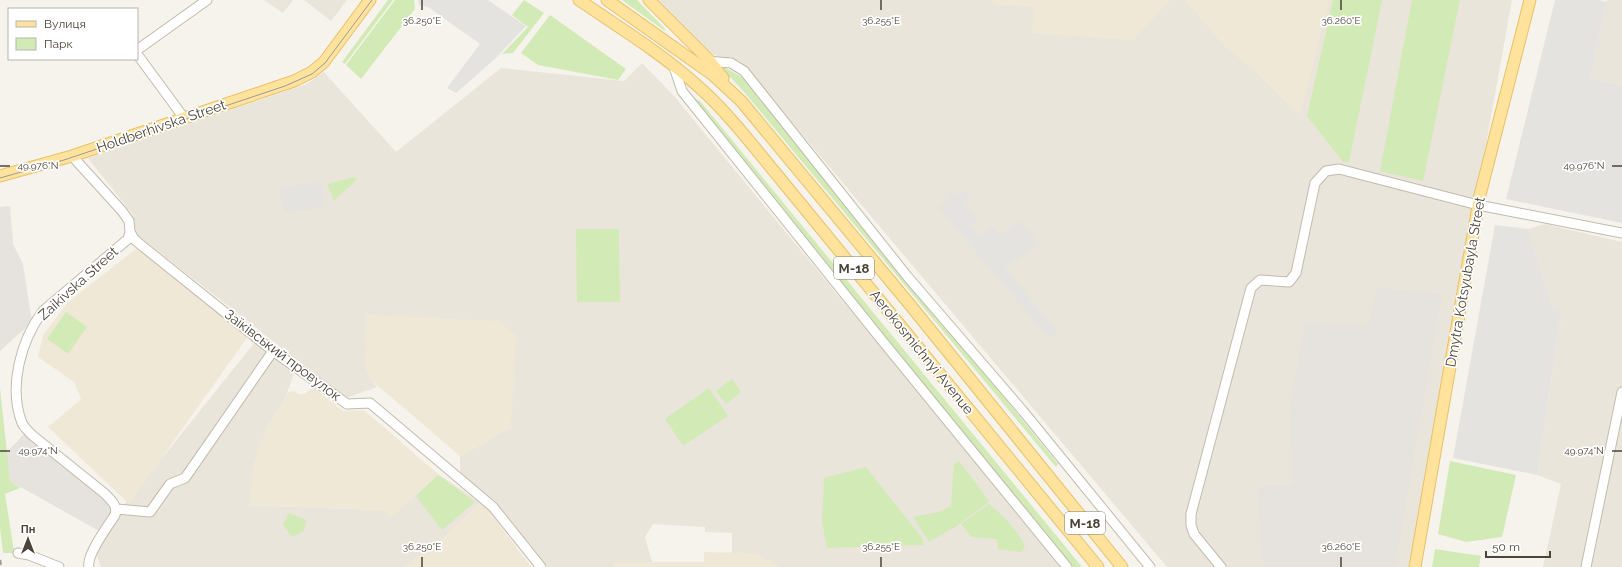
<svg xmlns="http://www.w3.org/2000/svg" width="1622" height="567" font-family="Raleway,sans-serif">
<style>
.residential{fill:#eae5da}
.industrial{fill:#e6e2dd}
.education{fill:#efe8d6}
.green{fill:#d2eab5}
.parking{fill:#e5e3e0}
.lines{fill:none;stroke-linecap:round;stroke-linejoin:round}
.minor-casing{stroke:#c2bbae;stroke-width:11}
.major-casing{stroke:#e6c16a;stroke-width:13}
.minor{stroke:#fff;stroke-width:9}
.major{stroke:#ffe39c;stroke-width:11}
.tram{stroke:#9a9a9a;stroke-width:1}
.rail{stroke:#9a9a9a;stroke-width:2.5;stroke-dasharray:5 5;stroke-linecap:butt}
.ticks{fill:none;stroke:#4b4439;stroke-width:1.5}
.labels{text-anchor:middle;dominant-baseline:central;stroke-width:3.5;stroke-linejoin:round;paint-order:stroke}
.shield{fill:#fff;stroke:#817c74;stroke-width:1}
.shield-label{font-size:13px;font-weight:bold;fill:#4b4439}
.street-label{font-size:14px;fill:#4b4439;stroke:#fff}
.ticks-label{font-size:10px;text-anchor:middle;fill:#4b4439;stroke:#fff;stroke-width:3.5;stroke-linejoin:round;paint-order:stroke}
</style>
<rect width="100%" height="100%" fill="#f6f3ec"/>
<!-- residential -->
<path class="residential" d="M 264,0 L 293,0 L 283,13 Z
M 304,0 L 347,0 L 331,21 Z
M 659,0 L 1512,0 L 1410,567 L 1167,567 L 740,61 L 717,56 L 709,52 Z
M 1607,0 L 1622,0 L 1622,86 L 1590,77 Z
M 642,63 L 674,96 L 1061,567 L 778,567 L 755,553 L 732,553 L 732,533 L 705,532 L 705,527 L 653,524 L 645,537 L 652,562 L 614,562 L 613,567 L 548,567 L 530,544 L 460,472 L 460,456 L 511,427 L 506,328 L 498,321 L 372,381 L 377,387 L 346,398 L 136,234 L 133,215 L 88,158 L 307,84 L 324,72 L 396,152 L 501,68 L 624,81 Z
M 1545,224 L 1622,242 L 1622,567 L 1543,567 L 1561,484 L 1537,475 L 1562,310 L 1553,307 L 1528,229 Z
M 255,342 L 294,373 L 285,399 L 266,430 L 250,505 L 381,510 L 392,516 L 438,474 L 481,503 L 440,541 L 404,567 L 101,567 L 96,554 L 126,503 Z"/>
<!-- industrial -->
<path class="industrial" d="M 10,206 L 13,244 L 23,264 L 32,322 L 0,351 L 0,207 Z
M 1377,288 L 1442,294 L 1395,567 L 1264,567 L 1261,544 L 1257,487 L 1293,485 L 1289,409 L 1305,323 L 1368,324 Z
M 25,433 L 108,500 L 113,509 L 99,531 L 10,481 L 6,453 Z"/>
<!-- education -->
<path class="education" d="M 993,0 L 1170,0 L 1133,40 L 1032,33 L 1034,7 L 993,4 Z
M 1185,0 L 1329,0 L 1300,115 L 1248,65 L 1227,49 Z
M 137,248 L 249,335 L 129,504 L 48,427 L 81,399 L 74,382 L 38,357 L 43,335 L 68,302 Z
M 367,315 L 498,321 L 516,334 L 511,427 L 460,456 L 372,381 L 365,368 Z
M 313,387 L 343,411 L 364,410 L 438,474 L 392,516 L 381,510 L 250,505 L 253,464 L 266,430 L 285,399 L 288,392 L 295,391 L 298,394 L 305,394 Z
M 481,503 L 488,509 L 531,567 L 404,567 L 440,541 Z
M 704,552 L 755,553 L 778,567 L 613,567 L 613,562 L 704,562 Z"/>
<!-- green -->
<path class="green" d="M 388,0 L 393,0 L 345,64 L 342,62 Z
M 395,0 L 414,0 L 415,9 L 361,79 L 346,65 Z
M 524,0 L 544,13 L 513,53 L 502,54 L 528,27 L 512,15 Z
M 622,0 L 637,0 L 665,29 L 665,31 Z
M 1333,0 L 1382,0 L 1349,162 L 1343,162 L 1307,116 Z
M 1412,0 L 1460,0 L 1423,181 L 1380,171 Z
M 550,15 L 626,69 L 618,80 L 538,65 L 521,53 Z
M 724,67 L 742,77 L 785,126 L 1058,464 L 1056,467 L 745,93 L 732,79 L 721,71 Z
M 692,97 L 700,101 L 1082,567 L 1072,567 Z
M 355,177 L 357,179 L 334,201 L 327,184 Z
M 576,229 L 619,229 L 620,302 L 577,302 Z
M 66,312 L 87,327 L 68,354 L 47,339 Z
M 732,379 L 741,392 L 726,404 L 716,391 Z
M 0,388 L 10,481 L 20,487 L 20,488 L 5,494 L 14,551 L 13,553 L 3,553 L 0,528 Z
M 709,388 L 728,416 L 683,446 L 665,419 Z
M 959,461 L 982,491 L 989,502 L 957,526 L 929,542 L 913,517 L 939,512 L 951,506 L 954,464 Z
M 1450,461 L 1516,475 L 1502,537 L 1466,542 L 1438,534 Z
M 866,467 L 922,538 L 924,545 L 827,548 L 822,522 L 824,478 Z
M 438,475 L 475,502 L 442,530 L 416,496 Z
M 989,504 C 1003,516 1017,529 1025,546 L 1022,552 L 998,549 L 997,539 L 971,537 L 961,524 Z
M 289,513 L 306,520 L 304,531 L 292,537 L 283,525 Z
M 1435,549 L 1481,556 L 1479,567 L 1432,567 Z"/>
<!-- parking -->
<path class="parking" d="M 418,0 L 488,0 L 526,26 L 496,58 L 456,93 L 447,88 L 480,44 L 428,7 L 419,5 Z
M 1555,0 L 1598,0 L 1607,2 L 1590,77 L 1622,86 L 1622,223 L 1506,199 Z
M 321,182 L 325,207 L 284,213 L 279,188 Z
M 962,189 L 971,198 L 964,204 L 978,219 L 971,225 L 980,236 L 993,227 L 1000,236 L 1020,220 L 1039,244 L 1005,268 L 1058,332 L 1048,338 L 938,207 L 949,198 L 946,194 L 950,191 L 954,195 Z
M 1495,225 L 1528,229 L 1553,307 L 1562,310 L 1537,475 L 1453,458 Z"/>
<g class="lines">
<defs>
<path id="minor" d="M 137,50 L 207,0
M 137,54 L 184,118
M 706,61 L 731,63 L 744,71 L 907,276 L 1023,411 L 1150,567
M 674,67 L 682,91 L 880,338 L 1067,567
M 72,156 L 122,211 L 129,221 L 130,232 L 128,239 L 43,311 C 21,340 8,387 22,423 C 24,427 28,431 32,435 L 104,493 C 111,500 118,505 115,515 C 108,526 86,555 89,567
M 130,232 L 134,239 L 141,245 L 273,351 L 347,404 L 370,403 L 493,507 L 541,567
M 117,509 L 150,512 L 170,484 L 185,478 L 273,351
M 18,553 L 29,555 L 59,567
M 1221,567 L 1194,534 L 1191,525 L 1191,514 L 1251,288 L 1260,280 L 1289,282 L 1296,273 L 1315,183 L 1326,171 L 1339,169 L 1478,205 L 1622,233
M 1586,567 L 1622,392"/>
<path id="major" d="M 579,0 C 620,28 663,54 700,88 C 729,114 753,146 778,176 L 1098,567
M 607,0 L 713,75 L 741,101 L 911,306 L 1122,567
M 649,0 L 710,61 L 723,78
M 0,176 L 72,156 L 294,81 L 312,72 L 324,62 L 370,0
M 1415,567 L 1480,195 L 1530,0"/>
</defs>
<!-- minor casing -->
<use href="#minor" class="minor-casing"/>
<!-- major casing -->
<use href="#major" class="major-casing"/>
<!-- minor -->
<use href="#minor" class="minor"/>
<!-- major -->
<use href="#major" class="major"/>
<!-- tram -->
<path class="tram" d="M 0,178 L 64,160 L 285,86 L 312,74 L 325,63 L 372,0"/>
<!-- rail -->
<path class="rail" d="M 0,560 L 1,567"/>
</g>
<!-- ticks -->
<path class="ticks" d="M 422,0 L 422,10M 881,0 L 881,10M 1341,0 L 1341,10M 0,166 L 10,166M 1612,166 L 1622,166M 0,451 L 10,451M 1612,451 L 1622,451M 422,557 L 422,567M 881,557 L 881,567M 1341,557 L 1341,567"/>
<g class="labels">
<!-- shield labels -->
<g class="shield">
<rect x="834" y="257" width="40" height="22" rx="3"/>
<rect x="1065" y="512" width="40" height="22" rx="3"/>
</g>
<g class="shield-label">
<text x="854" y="268">М-18</text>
<text x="1085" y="523">М-18</text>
</g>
<!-- street labels -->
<g class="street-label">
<text transform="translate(161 126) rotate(-19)">Holdberhivska Street</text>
<text transform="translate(1465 282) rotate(-80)">Dmytra Kotsyubayla Street</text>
<text transform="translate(78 283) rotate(-42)">Zaikivska Street</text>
<text transform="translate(922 352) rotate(51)">Aerokosmichnyi Avenue</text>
<text transform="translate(283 355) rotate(37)">Заїківський провулок</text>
</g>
</g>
<g class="ticks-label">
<text x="422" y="24">36.250°E</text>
<text x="881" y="24">36.255°E</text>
<text x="1341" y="24">36.260°E</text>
<text x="38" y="169">49.976°N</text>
<text x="1584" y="169">49.976°N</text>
<text x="38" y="454">49.974°N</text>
<text x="1584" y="454">49.974°N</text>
<text x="422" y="550">36.250°E</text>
<text x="881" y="550">36.255°E</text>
<text x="1341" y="550">36.260°E</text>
</g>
<!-- legend -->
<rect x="8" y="8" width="130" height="52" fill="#ffffff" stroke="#b7b4b0"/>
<rect x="16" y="21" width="20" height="6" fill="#ffe39c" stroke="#b7b4b0"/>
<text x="44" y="28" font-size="12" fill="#4b4439">Вулиця</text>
<rect x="16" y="38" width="20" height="12" fill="#d2eab5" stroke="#b7b4b0"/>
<text x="44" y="48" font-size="12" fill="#4b4439">Парк</text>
<!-- north arrow -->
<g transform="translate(28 539)" stroke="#ffffff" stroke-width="3" paint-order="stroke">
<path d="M0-3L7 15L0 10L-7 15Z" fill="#4b4439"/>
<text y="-6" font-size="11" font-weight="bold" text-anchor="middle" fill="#4b4439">Пн</text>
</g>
<!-- scale -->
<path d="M1486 551v6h64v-6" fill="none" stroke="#4b4439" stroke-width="2"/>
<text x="1492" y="551" font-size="12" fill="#4b4439" stroke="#ffffff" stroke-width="3" paint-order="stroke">50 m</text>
</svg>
